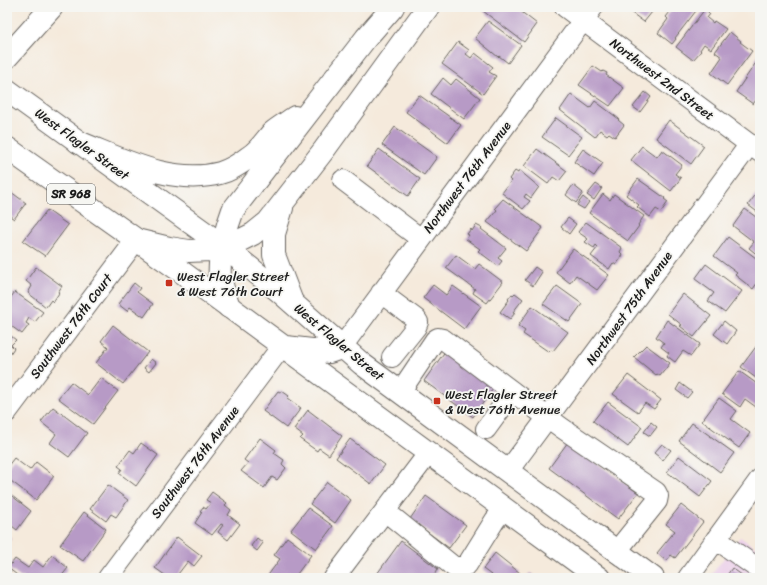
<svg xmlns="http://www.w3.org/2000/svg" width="767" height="585" font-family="Sriracha,sans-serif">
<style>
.built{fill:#ecd1ea}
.building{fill:#b79ac6}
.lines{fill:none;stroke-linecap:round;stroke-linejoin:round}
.minor-casing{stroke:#68645f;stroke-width:22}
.major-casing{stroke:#68645f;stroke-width:24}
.highway-casing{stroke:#68645f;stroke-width:24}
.minor{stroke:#fff;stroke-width:20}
.major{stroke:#fff;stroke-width:22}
.highway{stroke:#fff;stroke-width:22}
.poi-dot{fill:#c8321e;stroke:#f6f6f2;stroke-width:1.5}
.labels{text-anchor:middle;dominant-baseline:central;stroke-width:3.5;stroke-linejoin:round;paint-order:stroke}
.shield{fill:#f6f6f2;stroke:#5d5d5c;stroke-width:1}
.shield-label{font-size:12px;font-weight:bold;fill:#1c1c1c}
.street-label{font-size:13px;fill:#1c1c1c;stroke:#f6f6f2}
.poi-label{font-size:13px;fill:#1c1c1c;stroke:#f6f6f2;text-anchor:start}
</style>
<rect width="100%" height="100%" fill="#f6f6f2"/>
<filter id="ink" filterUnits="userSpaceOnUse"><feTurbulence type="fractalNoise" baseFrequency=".025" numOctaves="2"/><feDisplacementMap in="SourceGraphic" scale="8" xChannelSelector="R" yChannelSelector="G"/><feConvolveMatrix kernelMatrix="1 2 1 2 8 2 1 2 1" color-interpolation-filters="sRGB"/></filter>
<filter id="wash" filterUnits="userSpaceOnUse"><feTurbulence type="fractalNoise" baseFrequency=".012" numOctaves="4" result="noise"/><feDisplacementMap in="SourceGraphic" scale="16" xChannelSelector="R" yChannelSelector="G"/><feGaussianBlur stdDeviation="0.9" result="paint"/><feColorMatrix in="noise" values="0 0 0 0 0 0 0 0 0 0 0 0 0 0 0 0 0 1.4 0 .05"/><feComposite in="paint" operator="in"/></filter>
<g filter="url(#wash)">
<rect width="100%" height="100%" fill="#f5eadc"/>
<!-- built -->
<path class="built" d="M 740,537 L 760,551 L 760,578 L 709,578 Z"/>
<g id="blocks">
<!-- building -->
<path class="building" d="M 486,7 L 515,7 L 537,24 L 524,42 L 483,11 Z
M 632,7 L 656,7 L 644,22 L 629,11 Z
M 674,7 L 699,7 L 675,38 L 676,39 L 672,44 L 658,33 L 668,19 L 666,17 Z
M 705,9 L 710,14 L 707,18 L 713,23 L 714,21 L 726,29 L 711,49 L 704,44 L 700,50 L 701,51 L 693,60 L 676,47 Z
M 488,21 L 521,45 L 508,63 L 499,56 L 498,57 L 475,38 Z
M 730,32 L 741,41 L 740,42 L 752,51 L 727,85 L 711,73 L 722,57 L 715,52 Z
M 458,42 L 469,50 L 466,54 L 471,58 L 475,53 L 493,67 L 489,72 L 496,76 L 483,94 L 442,64 Z
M 760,54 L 760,95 L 753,104 L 736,92 L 757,61 L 755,60 Z
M 593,66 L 602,72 L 603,71 L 607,73 L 606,75 L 624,88 L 610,106 L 579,85 Z
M 443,78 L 451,85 L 456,79 L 480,98 L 464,119 L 431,94 Z
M 645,92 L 651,97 L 640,112 L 633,107 Z
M 571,94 L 590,108 L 595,101 L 619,119 L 618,120 L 624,125 L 615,137 L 609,133 L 607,135 L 600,130 L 595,137 L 560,110 Z
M 419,95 L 461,125 L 448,143 L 406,112 Z
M 556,118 L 582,137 L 568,155 L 542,137 Z
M 669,120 L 704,146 L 691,164 L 656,138 Z
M 395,127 L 437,157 L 424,175 L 382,145 Z
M 642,146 L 657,157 L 662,150 L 682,165 L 675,174 L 681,178 L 671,191 L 631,160 Z
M 379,149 L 420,179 L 408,196 L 367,166 Z
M 537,149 L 567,171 L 559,181 L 553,177 L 548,184 L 524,166 Z
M 583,149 L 603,163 L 594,176 L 574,162 Z
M 519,170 L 539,187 L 531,198 L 526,194 L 524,197 L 530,201 L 523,209 L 502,193 L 511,181 L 509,179 L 515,171 L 518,173 Z
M 638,179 L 665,198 L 664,199 L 668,202 L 661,212 L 656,209 L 650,217 L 637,207 L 639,205 L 626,195 Z
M 596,184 L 602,188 L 594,200 L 587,195 Z
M 573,185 L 583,193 L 576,203 L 566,195 Z
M 7,189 L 26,203 L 14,219 L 7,214 Z
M 760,189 L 760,214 L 748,205 Z
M 603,194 L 610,200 L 614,194 L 644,216 L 638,225 L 639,226 L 628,241 L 589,213 Z
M 583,197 L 589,202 L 584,209 L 577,205 Z
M 503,199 L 543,228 L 526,251 L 487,222 L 497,210 L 495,208 Z
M 745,209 L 760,220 L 760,257 L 749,248 L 754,242 L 733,226 Z
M 47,210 L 68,225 L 45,256 L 23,241 Z
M 568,218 L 576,224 L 569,234 L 561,227 Z
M 586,222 L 622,248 L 620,252 L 623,255 L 616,265 L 613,263 L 609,269 L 591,256 L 598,247 L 596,245 L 594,248 L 585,242 L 588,239 L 578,232 Z
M 476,225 L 482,228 L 481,229 L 506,248 L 498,258 L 502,261 L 498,266 L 478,251 L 480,249 L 466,239 L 469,235 L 467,234 L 471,229 L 472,231 Z
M 728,237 L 760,261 L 760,279 L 753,289 L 735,275 L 737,273 L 714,256 Z
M 573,249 L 609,275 L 597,290 L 576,275 L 570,283 L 556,272 Z
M 456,255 L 475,269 L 479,264 L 503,282 L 487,303 L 473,293 L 475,289 L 446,268 Z
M 706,264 L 742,291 L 725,313 L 708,301 L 714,293 L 695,279 Z
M 36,267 L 62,286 L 58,292 L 59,293 L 53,302 L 51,300 L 46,307 L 28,293 L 32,286 L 26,281 Z
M 535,267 L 542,272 L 533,286 L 525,280 Z
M 134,283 L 140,288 L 137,292 L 153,304 L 144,317 L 130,307 L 127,311 L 118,304 Z
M 433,285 L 446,295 L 453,286 L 481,306 L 464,329 L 423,298 Z
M 557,286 L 582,304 L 569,322 L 543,304 Z
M 15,292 L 43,312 L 35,322 L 29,318 L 26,323 L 29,325 L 22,334 L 7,323 L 7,302 Z
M 515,293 L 523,299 L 513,312 L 515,313 L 510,319 L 500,312 L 509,300 L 508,299 L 512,294 L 513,295 Z
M 683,294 L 711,316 L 694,337 L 680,326 L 682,325 L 668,314 Z
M 532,306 L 568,332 L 553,351 L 551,350 L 549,352 L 523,334 L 525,331 L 518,326 Z
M 667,320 L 700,344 L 691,356 L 683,351 L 675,362 L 667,356 L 669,353 L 661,347 L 664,343 L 656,337 Z
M 724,321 L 736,331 L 727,344 L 714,334 Z
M 113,325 L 148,352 L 123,384 L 96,363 L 108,347 L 101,341 Z
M 7,333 L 16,340 L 11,345 L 14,348 L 7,358 Z
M 758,344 L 760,345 L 760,381 L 741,367 Z
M 646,345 L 670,363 L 660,376 L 657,374 L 656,375 L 634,357 Z
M 446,350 L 495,386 L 473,417 L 424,381 Z
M 151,359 L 156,363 L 149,372 L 144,368 Z
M 739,371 L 760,386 L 760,410 L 745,399 L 740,407 L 722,394 Z
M 628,375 L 661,400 L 654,409 L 645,403 L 638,412 L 613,394 Z
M 101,378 L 118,391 L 93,424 L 58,398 L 71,382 L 88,395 Z
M 680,383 L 692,392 L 687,398 L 676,390 Z
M 278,391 L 280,392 L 282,391 L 289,396 L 287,398 L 301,408 L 286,428 L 263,411 Z
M 719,398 L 737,411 L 731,419 L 750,433 L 739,448 L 702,421 Z
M 608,402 L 642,427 L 628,447 L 593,421 Z
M 53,407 L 87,433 L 69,457 L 50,443 L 56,434 L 41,422 Z
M 308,410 L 342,436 L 329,455 L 319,448 L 317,451 L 300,439 L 303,436 L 294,429 Z
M 651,422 L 657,427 L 650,436 L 644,432 Z
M 692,423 L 734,453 L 720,472 L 679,441 Z
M 260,438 L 276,450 L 274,453 L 284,460 L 282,464 L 286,468 L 277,480 L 272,477 L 264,488 L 241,471 L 248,463 L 244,460 Z
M 350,439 L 385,465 L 371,484 L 336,458 Z
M 568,442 L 638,493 L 618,519 L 549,468 Z
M 141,443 L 158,455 L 136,486 L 119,473 L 122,469 L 118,466 L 130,450 L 134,453 Z
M 662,444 L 671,450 L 663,460 L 654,453 Z
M 679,456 L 712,481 L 700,497 L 667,472 Z
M 14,458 L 30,470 L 36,462 L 54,476 L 36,500 L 7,478 L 7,467 Z
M 327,482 L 351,500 L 335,523 L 310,504 Z
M 108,485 L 128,500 L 116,517 L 111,514 L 106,521 L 90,509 Z
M 7,492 L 31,511 L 17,530 L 7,522 Z
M 212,492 L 227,503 L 225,505 L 231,510 L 228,515 L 240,524 L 228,540 L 218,532 L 223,525 L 221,524 L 212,535 L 195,523 L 202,512 L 200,511 L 203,507 L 206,509 L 211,503 L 206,500 Z
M 426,496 L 466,525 L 449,548 L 410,519 Z
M 681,505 L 703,522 L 675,558 L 671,555 L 666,561 L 657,553 L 675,531 L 666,524 Z
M 308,508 L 333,526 L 316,549 L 291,530 Z
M 84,512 L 106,529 L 83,561 L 60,545 Z
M 7,535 L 11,538 L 7,544 Z
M 177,537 L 202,556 L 194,566 L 188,561 L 175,578 L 169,578 L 155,568 Z
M 287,537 L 311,555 L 294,578 L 266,578 L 280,559 L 274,555 Z
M 257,538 L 263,543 L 257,551 L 251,546 Z
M 401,541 L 438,569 L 432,578 L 374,578 Z
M 495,553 L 520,573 L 516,578 L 495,578 L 483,569 Z
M 52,555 L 68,568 L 60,578 L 25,578 L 22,576 L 21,578 L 8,568 L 15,559 L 28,568 L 34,560 L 43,567 Z
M 732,568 L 746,578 L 725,578 Z
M 530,573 L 537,578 L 526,578 Z"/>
</g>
</g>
<g filter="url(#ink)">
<use href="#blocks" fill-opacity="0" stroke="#68645f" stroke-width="1"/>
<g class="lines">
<defs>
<path id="minor" d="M 565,7 L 760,152
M 343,180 L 421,239
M 381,293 L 416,319 L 418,322 L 416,327 L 392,357
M 341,348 L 593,7
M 400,392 L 435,340 L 438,338 L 443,339 L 513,392
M 7,412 L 136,240
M 486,429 L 513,392 L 562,428 L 656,492 L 658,496 L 657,501 L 616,552
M 508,471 L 750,144
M 385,511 L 454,567 L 460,567 L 467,565 L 495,520 L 504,509
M 716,539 L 760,570
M 108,578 L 282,346
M 334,578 L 428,454
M 688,578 L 760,479"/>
<path id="major" d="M 7,90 L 223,246 L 280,292 L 362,364 L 653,578
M 7,148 L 179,270 L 599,578
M 286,347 L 329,352 L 341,348"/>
<path id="highway" d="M 7,57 L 52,7
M 78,142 C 122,159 172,186 220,173 C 231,170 240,164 249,157 C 259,151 265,141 272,133 C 279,127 288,122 295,117
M 282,208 L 274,234 L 274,255 L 292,302
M 136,240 L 169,248 L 189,251 L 209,250 L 237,242 L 253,234 L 268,222 L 324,150 L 428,7
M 229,307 C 226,297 222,287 220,277 C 218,256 226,229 233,210 L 366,38 L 393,7"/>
</defs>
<!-- minor casing -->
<use href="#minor" class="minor-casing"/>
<!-- major casing -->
<use href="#major" class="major-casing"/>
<!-- highway casing -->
<use href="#highway" class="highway-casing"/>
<!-- minor -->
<use href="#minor" class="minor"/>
<!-- major -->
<use href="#major" class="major"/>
<!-- highway -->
<use href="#highway" class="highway"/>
</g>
</g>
<!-- markers -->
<g class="poi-dot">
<rect x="165" y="279" width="8" height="8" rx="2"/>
<rect x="433" y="397" width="8" height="8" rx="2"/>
</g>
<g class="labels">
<!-- shield labels -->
<rect class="shield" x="47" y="184" width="48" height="20" rx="3"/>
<g class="shield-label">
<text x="71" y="194">SR 968</text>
</g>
<!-- street labels -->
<g class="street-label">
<text transform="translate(662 79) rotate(37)">Northwest 2nd Street</text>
<text transform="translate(82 144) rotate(36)">West Flagler Street</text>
<text transform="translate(467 177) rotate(-53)">Northwest 76th Avenue</text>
<text transform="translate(629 308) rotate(-54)">Northwest 75th Avenue</text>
<text transform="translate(71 326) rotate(-53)">Southwest 76th Court</text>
<text transform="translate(339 342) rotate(40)">West Flagler Street</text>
<text transform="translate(195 462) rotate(-53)">Southwest 76th Avenue</text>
</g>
<!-- poi labels -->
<g class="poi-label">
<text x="177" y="276">West Flagler Street<tspan x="177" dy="15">&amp; West 76th Court</tspan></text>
<text x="445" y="394">West Flagler Street<tspan x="445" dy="15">&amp; West 76th Avenue</tspan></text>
</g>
</g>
<!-- margin -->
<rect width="767" height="585" fill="none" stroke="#f6f6f2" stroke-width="24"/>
</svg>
